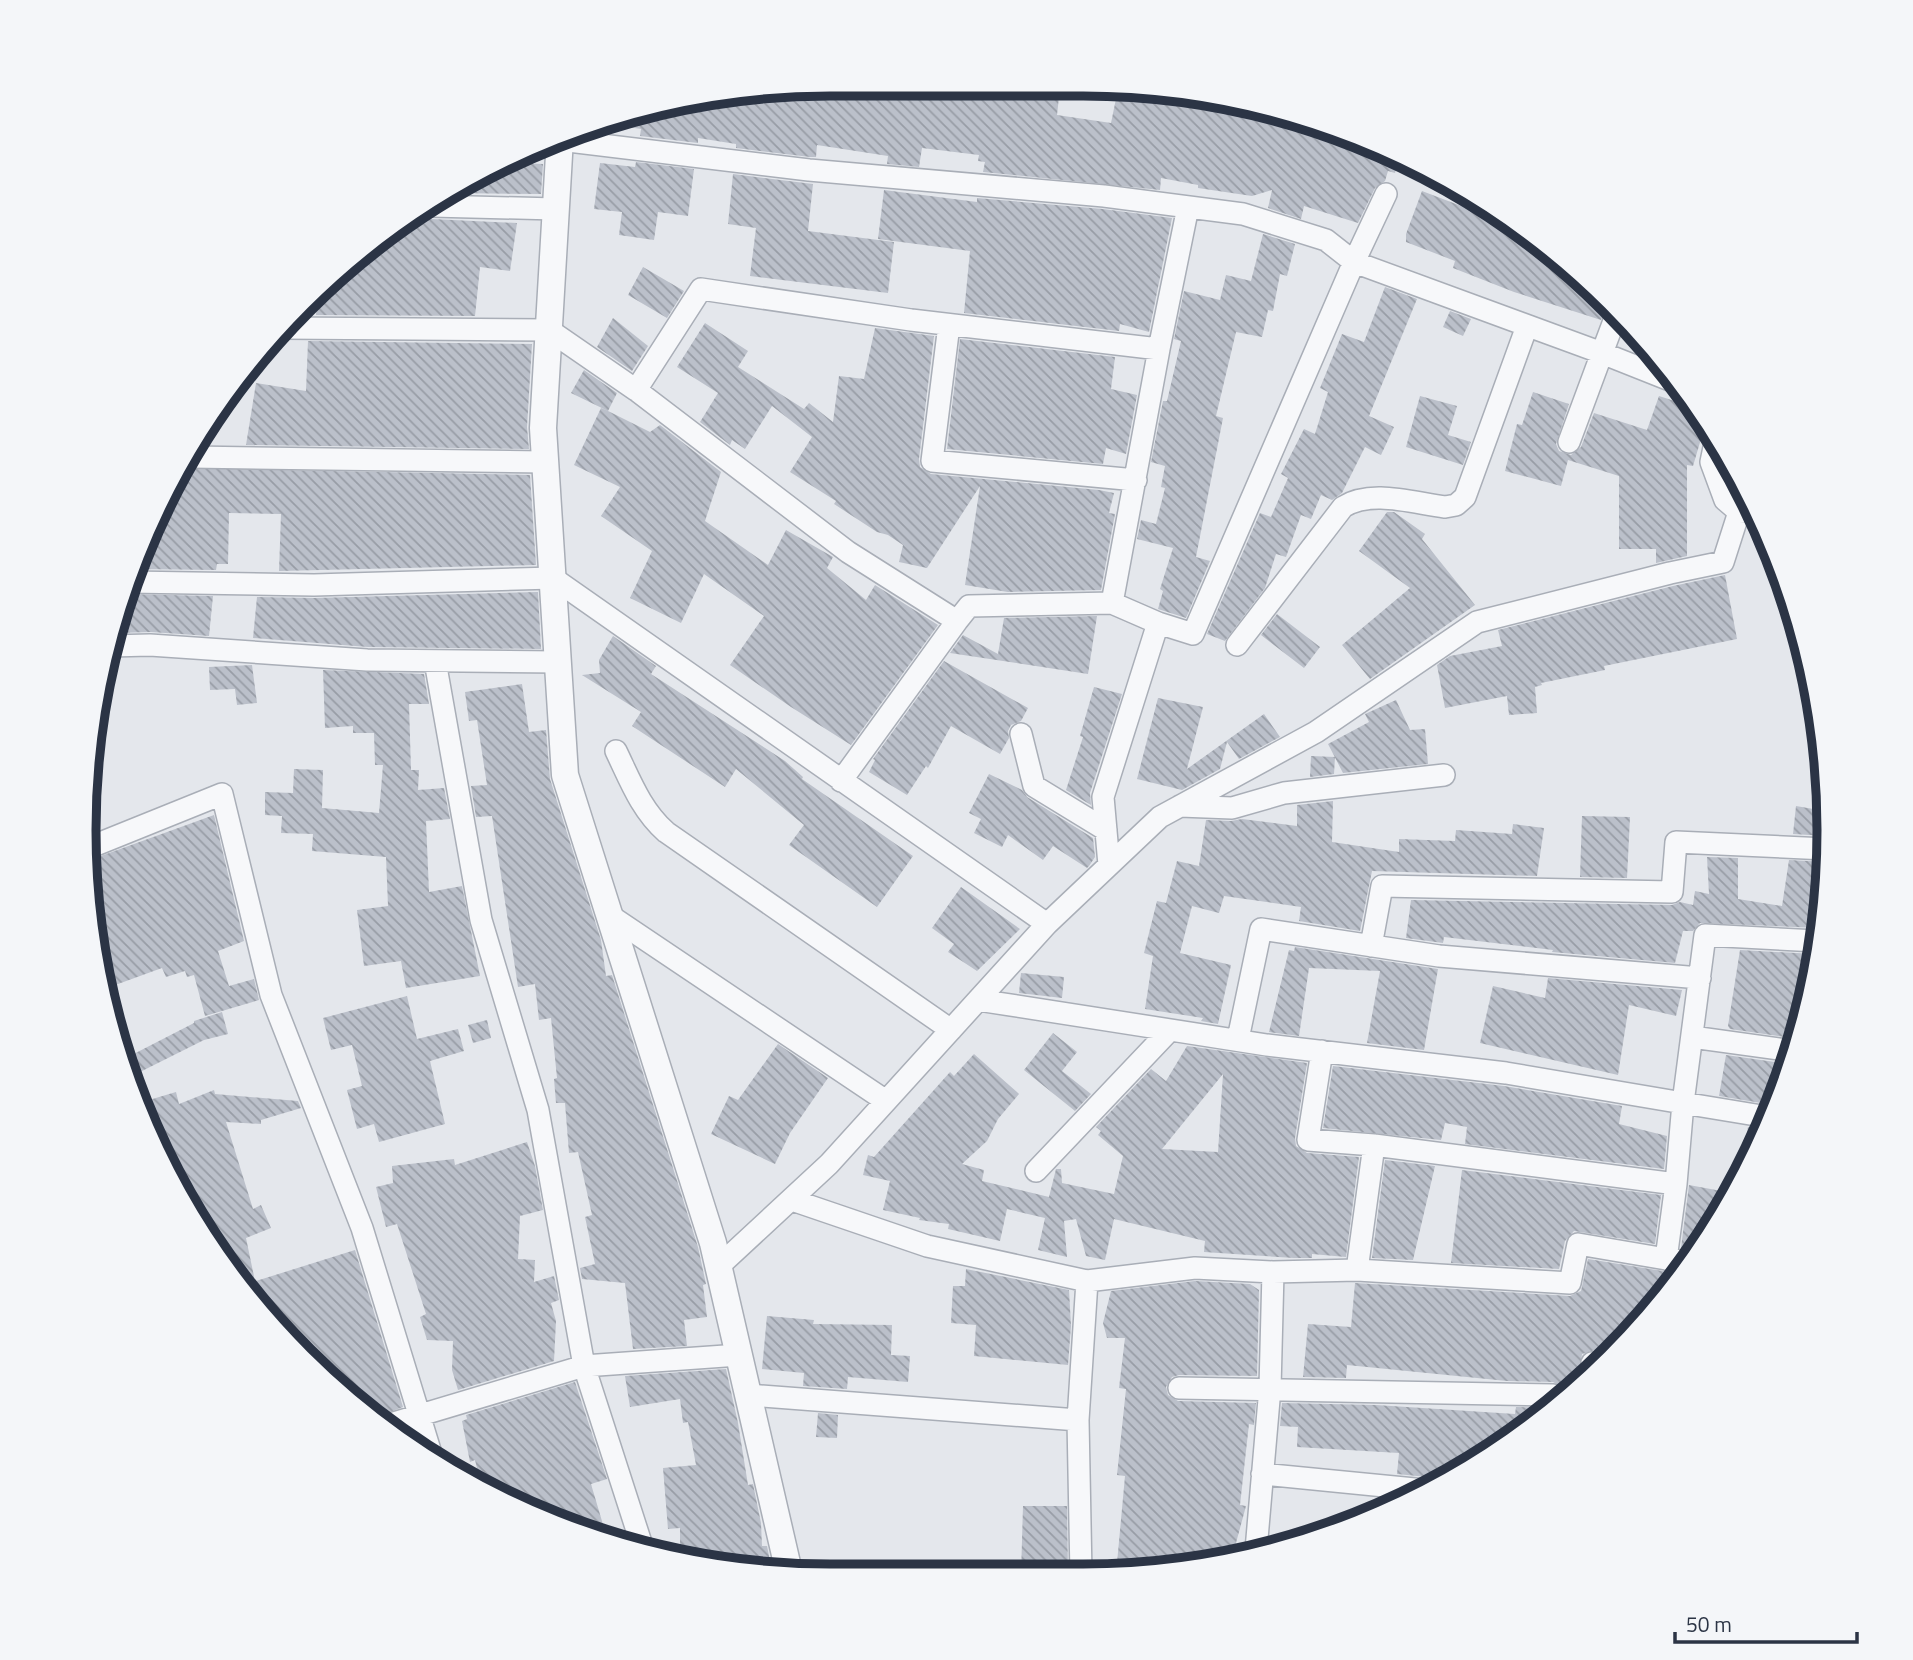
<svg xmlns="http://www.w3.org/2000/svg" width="1913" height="1660" font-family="'Titillium Web',sans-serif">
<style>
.building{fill:url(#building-back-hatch);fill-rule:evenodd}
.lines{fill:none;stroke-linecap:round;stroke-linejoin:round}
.minor-casing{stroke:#a9aeb7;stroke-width:24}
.tertiary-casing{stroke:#a9aeb7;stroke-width:29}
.minor{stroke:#f7f8fa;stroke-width:21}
.tertiary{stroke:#f7f8fa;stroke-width:26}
.rim{fill:none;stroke:#2b3445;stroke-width:9}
</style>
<defs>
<pattern id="building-back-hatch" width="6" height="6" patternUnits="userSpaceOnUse" patternTransform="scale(1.75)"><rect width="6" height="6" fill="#bbc0ca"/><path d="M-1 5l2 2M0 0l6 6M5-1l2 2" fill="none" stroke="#989da6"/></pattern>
</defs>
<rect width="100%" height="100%" fill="#e4e7ec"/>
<!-- building -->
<path class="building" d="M 830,84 L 1060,88 L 1057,115 L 1111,123 L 1118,89 L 1181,90 L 1322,123 L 1400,156 L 1395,173 L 1388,171 L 1385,181 L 1375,188 L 1358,223 L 1304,206 L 1301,219 L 1268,208 L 1272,190 L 1252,196 L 1198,188 L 1198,185 L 1161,178 L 1160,190 L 983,172 L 985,162 L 978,161 L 979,155 L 922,148 L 919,167 L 887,164 L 888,156 L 817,145 L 816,157 L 810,157 L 736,148 L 736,144 L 698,138 L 698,143 L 640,136 L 641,129 L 602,123 L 637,109 Z
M 498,162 L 543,164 L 541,194 L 451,193 Z
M 636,162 L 694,169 L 688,216 L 658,212 L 654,240 L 619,235 L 622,212 L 594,209 L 600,163 L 635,167 Z
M 733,174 L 813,184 L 808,231 L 894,242 L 888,293 L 750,276 L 756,228 L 728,224 Z
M 884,190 L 977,202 L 977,198 L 1103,209 L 1172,218 L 1149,332 L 1120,324 L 1119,331 L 964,313 L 970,251 L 878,239 Z
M 1422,191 L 1524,230 L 1537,238 L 1608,304 L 1601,320 L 1514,292 L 1453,268 L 1455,261 L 1406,242 L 1406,234 Z
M 421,213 L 432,219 L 517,223 L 510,271 L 480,267 L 475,316 L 316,315 L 318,291 L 338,269 Z
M 1263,234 L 1295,244 L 1287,276 L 1280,274 L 1273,311 L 1268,310 L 1262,337 L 1236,332 L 1216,416 L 1223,418 L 1196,557 L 1210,561 L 1186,618 L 1158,609 L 1163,591 L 1160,589 L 1173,548 L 1137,539 L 1141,520 L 1156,524 L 1165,488 L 1161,487 L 1165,466 L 1151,462 L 1163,401 L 1167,401 L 1181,341 L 1174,339 L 1184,291 L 1220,300 L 1226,275 L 1251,281 Z
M 643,267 L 684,291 L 667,318 L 628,295 Z
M 1385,287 L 1417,299 L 1369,416 L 1394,427 L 1381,455 L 1365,447 L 1342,493 L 1332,500 L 1321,495 L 1311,519 L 1301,515 L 1286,557 L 1276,554 L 1265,588 L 1225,641 L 1207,634 L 1260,513 L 1271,517 L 1288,478 L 1281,474 L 1304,429 L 1315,434 L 1328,392 L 1320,388 L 1342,334 L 1364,342 Z
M 1450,311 L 1471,319 L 1463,336 L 1443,327 Z
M 613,318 L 648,346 L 632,371 L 597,347 Z
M 705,323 L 748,351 L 738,367 L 804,409 L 809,403 L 833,422 L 839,376 L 864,379 L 875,328 L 934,336 L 919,459 L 920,467 L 931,474 L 1099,490 L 1114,493 L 1109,513 L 1115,514 L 1101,590 L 1008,592 L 965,585 L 980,486 L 927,568 L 899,562 L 903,545 L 888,535 L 877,532 L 834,504 L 836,501 L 790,472 L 812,437 L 772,406 L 745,449 L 732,440 L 730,445 L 700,422 L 718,393 L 677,367 Z
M 960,339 L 1115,357 L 1111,389 L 1137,395 L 1126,454 L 1106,448 L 1103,464 L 947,449 Z
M 308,341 L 532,344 L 527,427 L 529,449 L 246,445 L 256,383 L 306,391 Z
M 584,370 L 617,393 L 608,411 L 650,432 L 660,425 L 721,472 L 705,521 L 768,565 L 786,530 L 833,557 L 827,568 L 866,600 L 875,585 L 938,625 L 851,745 L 791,707 L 730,665 L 764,616 L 704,574 L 681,623 L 630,598 L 652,551 L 601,516 L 620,487 L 574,465 L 601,408 L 608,411 L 571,393 Z
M 1533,392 L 1569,404 L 1556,444 L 1559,451 L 1571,455 L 1581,447 L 1594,413 L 1647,430 L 1659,396 L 1693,407 L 1708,428 L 1701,439 L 1693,466 L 1687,465 L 1687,556 L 1656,563 L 1656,549 L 1619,549 L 1619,476 L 1568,460 L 1561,486 L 1505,471 L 1517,424 L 1522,425 Z
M 1420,396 L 1457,406 L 1448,435 L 1471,442 L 1463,465 L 1406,447 Z
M 185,468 L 530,475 L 536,565 L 279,571 L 281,514 L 229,513 L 228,564 L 217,564 L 216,570 L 133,569 L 141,544 Z
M 1387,512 L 1394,512 L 1425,534 L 1422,539 L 1475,605 L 1370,679 L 1342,645 L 1410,588 L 1359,551 Z
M 1725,575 L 1737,639 L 1604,666 L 1605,670 L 1541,683 L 1542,685 L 1535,687 L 1537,713 L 1509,715 L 1507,696 L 1445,708 L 1437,665 L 1450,656 L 1502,646 L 1498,630 L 1673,586 Z
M 538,592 L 541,649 L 368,647 L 253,638 L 257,597 L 314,598 Z
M 126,594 L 213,596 L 209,636 L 151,632 L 114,633 Z
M 1277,614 L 1320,647 L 1304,668 L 1261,635 Z
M 1097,616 L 1088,674 L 950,653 L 963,635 L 998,654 L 1004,618 Z
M 613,636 L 656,666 L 651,674 L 785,761 L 803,777 L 802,779 L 913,856 L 877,907 L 789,845 L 804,825 L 736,769 L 725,787 L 632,726 L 641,712 L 582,675 L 600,673 L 599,660 Z
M 944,661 L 1028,708 L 1021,721 L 1011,725 L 1008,731 L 1009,738 L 1000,754 L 951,726 L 928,768 L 926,766 L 907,795 L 869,772 L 875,760 L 873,759 Z
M 252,665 L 257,703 L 237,705 L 235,689 L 210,690 L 209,667 Z
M 323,670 L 424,674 L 429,704 L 409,704 L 411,770 L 419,770 L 418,790 L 444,788 L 450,819 L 426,821 L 429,892 L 462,886 L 480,976 L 406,988 L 401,961 L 364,966 L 357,910 L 388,906 L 386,857 L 312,851 L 313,834 L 281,833 L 282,816 L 265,815 L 265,792 L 293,793 L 294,769 L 323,770 L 322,808 L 379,813 L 383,765 L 375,765 L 374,733 L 353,733 L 353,726 L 325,728 Z
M 522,684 L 529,732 L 546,730 L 550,779 L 601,940 L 606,976 L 612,975 L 698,1247 L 706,1284 L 703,1285 L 707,1317 L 684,1320 L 687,1346 L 633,1349 L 625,1283 L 582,1279 L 580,1268 L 595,1264 L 585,1217 L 592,1215 L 578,1152 L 569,1153 L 565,1103 L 556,1103 L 554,1079 L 557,1078 L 551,1018 L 539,1020 L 535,984 L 518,987 L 492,816 L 476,817 L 471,786 L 487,785 L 477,720 L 469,721 L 465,692 Z
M 1094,687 L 1122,694 L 1090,793 L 1091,805 L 1066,790 L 1083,737 L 1080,736 Z
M 1158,698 L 1203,707 L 1187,769 L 1264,714 L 1280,737 L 1239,759 L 1227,742 L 1220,769 L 1182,790 L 1137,779 Z
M 1396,700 L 1410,730 L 1425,729 L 1428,764 L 1343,773 L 1328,744 L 1369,722 L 1365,714 Z
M 1311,756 L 1335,757 L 1334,774 L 1310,777 Z
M 989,774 L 1022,790 L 1027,797 L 1093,838 L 1095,857 L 1089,866 L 1087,868 L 1053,846 L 1043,860 L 1008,835 L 1002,847 L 974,833 L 981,819 L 969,813 Z
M 1333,801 L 1332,842 L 1399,852 L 1399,839 L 1455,841 L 1456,830 L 1512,834 L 1513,824 L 1544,828 L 1537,876 L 1372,871 L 1360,931 L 1299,921 L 1301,907 L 1224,896 L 1219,913 L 1192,906 L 1180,953 L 1231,965 L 1218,1024 L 1201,1021 L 1203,1018 L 1145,1009 L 1153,956 L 1144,953 L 1157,901 L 1166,903 L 1177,861 L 1199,866 L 1206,820 L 1231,821 L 1242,819 L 1297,826 L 1297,805 Z
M 1796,806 L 1825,811 L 1826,836 L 1793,834 Z
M 214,815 L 244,941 L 218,951 L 229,986 L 254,979 L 259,1000 L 205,1016 L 194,975 L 187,977 L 185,971 L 166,977 L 162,968 L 107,988 L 86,879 L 87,861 Z
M 1582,816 L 1630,817 L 1627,878 L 1580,877 Z
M 1707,857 L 1738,858 L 1738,899 L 1782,906 L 1789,860 L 1827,862 L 1827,879 L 1819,928 L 1700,923 L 1693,931 L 1683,931 L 1675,963 L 1552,952 L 1553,950 L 1444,937 L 1443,943 L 1406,938 L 1411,900 L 1672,905 L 1680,902 L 1693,905 L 1695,891 L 1709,894 Z
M 961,887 L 1020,929 L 977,971 L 948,952 L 954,944 L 932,928 Z
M 1295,947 L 1438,969 L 1424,1050 L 1367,1043 L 1380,971 L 1309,968 L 1299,1036 L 1269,1032 L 1289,950 L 1294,951 Z
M 1740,950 L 1815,954 L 1803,1023 L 1798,1039 L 1730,1029 L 1728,1026 Z
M 1021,973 L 1064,977 L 1062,998 L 1019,993 Z
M 1548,978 L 1682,990 L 1676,1016 L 1629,1005 L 1618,1075 L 1480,1043 L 1493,986 L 1545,998 Z
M 407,996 L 417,1039 L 458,1029 L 464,1051 L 430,1061 L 445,1124 L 379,1142 L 374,1124 L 357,1129 L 347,1090 L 362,1086 L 352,1045 L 331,1050 L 323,1018 Z
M 222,1012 L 228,1034 L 204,1040 L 128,1078 L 122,1060 L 194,1023 L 194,1021 Z
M 487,1020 L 491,1038 L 473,1043 L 468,1025 Z
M 1053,1033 L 1077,1052 L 1062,1071 L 1091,1094 L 1075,1111 L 1024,1070 Z
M 778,1044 L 828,1078 L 790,1133 L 775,1164 L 711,1134 L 729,1096 L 738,1100 Z
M 1187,1046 L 1307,1063 L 1295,1138 L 1296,1146 L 1307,1153 L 1359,1157 L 1346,1257 L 1312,1254 L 1312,1258 L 1294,1258 L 1204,1252 L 1205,1241 L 1114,1219 L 1105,1260 L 1086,1256 L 1076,1219 L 1064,1221 L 1067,1257 L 1038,1250 L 1045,1218 L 1007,1209 L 1000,1241 L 948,1229 L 949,1224 L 919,1220 L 920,1218 L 883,1210 L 890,1181 L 863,1175 L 868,1155 L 874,1157 L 950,1072 L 954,1076 L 974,1054 L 1019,1094 L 998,1119 L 987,1141 L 962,1164 L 984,1170 L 982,1181 L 1049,1197 L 1056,1169 L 1061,1169 L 1062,1183 L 1114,1194 L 1123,1156 L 1098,1135 L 1101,1131 L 1096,1127 L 1151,1069 L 1166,1081 ZM 1223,1074 L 1218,1152 L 1162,1149 Z
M 1726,1055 L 1788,1064 L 1773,1105 L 1719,1096 Z
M 1333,1066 L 1504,1086 L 1622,1106 L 1619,1124 L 1667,1136 L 1664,1169 L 1465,1144 L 1467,1127 L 1445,1123 L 1441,1140 L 1323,1128 Z
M 214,1090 L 215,1094 L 298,1101 L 301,1108 L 261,1120 L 261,1124 L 226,1122 L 253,1209 L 261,1205 L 271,1228 L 246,1238 L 261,1310 L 204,1230 L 198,1201 L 185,1205 L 184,1203 L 139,1103 L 176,1092 L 179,1104 Z
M 1748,1127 L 1763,1130 L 1753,1158 L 1743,1155 Z
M 527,1142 L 535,1166 L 543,1210 L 520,1216 L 518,1259 L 535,1260 L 534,1282 L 554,1276 L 559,1300 L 551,1303 L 556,1321 L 554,1361 L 458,1390 L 452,1370 L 453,1341 L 427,1340 L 420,1317 L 426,1314 L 397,1224 L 386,1227 L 376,1187 L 393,1183 L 392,1166 L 454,1159 L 455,1165 Z
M 1385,1160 L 1435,1166 L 1413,1260 L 1372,1258 Z
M 1462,1170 L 1661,1195 L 1655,1244 L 1574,1231 L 1565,1241 L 1559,1269 L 1451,1263 Z
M 1689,1185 L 1732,1193 L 1695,1251 L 1681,1248 Z
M 355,1250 L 403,1407 L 377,1417 L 269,1322 L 256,1281 Z
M 1588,1259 L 1681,1274 L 1675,1284 L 1608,1356 L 1595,1350 L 1582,1354 L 1580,1367 L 1589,1376 L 1566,1398 L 1564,1388 L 1553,1382 L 1507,1381 L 1347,1365 L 1346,1378 L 1303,1377 L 1308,1324 L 1351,1327 L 1355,1283 L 1570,1296 L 1581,1291 Z
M 966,1269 L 1069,1290 L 1071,1326 L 1068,1365 L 974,1356 L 976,1325 L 951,1323 L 953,1286 L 965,1286 Z
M 1195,1281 L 1250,1284 L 1259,1290 L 1257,1376 L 1179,1375 L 1172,1377 L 1166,1387 L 1168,1395 L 1178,1401 L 1256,1403 L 1254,1425 L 1249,1424 L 1240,1505 L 1246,1506 L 1233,1554 L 1132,1574 L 1116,1574 L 1125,1476 L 1117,1475 L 1126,1389 L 1119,1388 L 1125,1338 L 1107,1338 L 1103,1323 L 1111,1291 Z
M 767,1316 L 814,1320 L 813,1324 L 892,1325 L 891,1355 L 910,1356 L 908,1382 L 848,1377 L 847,1389 L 803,1386 L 804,1373 L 762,1369 Z
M 726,1369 L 738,1423 L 748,1485 L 753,1484 L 761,1523 L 762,1546 L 767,1546 L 771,1566 L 735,1567 L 680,1560 L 680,1528 L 668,1529 L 663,1468 L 696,1465 L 688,1422 L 683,1423 L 680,1399 L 630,1407 L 625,1376 Z
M 575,1382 L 607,1479 L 591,1484 L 607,1538 L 545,1519 L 481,1485 L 475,1460 L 470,1462 L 462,1421 L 467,1419 L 466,1415 Z
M 1282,1403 L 1376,1405 L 1515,1414 L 1516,1407 L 1551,1408 L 1456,1476 L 1437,1485 L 1427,1477 L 1397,1474 L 1399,1453 L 1297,1447 L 1298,1427 L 1280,1426 Z
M 818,1413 L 838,1415 L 837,1438 L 816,1437 Z
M 1023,1506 L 1067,1506 L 1068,1575 L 1021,1575 Z"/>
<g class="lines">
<defs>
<path id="minor" d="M 560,140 L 809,170 L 1104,196 L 1243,214 L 1326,240 L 1354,262 L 1386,194
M 432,206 L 556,209
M 949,325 L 932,461 L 1136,480
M 283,328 L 549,330 L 636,390 L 701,289 L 911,320 L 1159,349 L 1188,207
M 636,390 L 848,552 L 957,621 L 841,781
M 1716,438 L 1711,462 L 1725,500 L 1739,512
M 1569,442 L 1602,353 L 1675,382
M 191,457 L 545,462
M 129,582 L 314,585 L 553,578 L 1047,924
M 1112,603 L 1159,349
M 957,621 L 969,606 L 1112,603 L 1158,623
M 1237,645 L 1343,507 C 1371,489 1413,503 1445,507 L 1456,505 L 1465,497 L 1527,326
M 110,646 L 150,645 L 367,660 L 558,662
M 435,661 L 481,920 L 538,1110 L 584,1366 L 739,1355
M 1021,734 L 1034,786 L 1106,830
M 616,751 C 630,780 641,810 666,832 L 951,1030
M 1180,806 L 1232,808 L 1284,793 L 1444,775
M 88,848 L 222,794 L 271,995 L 362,1228 L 433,1460
M 1109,865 L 1103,797 L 1158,623 L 1193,634 L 1354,262 L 1602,353 L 1617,313
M 609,915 L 886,1101
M 1371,946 L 1382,886 L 1672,892 L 1676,842 L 1826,849
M 978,1000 L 1267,1045 L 1506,1073 L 1683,1103 L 1676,1184 L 1374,1145 L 1308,1140 L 1322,1051
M 1692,1037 L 1793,1051
M 1238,1039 L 1261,929 L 1439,956 L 1700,978
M 1768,1117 L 1683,1103 L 1705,935 L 1817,941
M 1036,1171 L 1169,1031
M 1676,1184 L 1666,1259 L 1688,1262
M 792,1200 L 927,1246 L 1087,1281 L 1078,1420
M 719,1266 L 829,1164 L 1047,924 L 1160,817 L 1316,732 L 1477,622 L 1670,573 L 1723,562 L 1739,512 L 1754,511
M 1357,1270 L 1570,1283 L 1578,1244 L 1666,1259
M 1087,1281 L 1195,1268 L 1273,1272
M 1592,1363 L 1599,1365
M 1179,1388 L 1553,1395
M 748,1395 L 1078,1420 L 1081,1575
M 387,1425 L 584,1366 L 643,1549
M 1262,1474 L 1425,1490
M 1256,1550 L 1270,1388 L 1273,1272 L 1357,1270 L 1374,1145"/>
<path id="tertiary" d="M 560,138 L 543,428 L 565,775 L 713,1243 L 789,1572"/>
</defs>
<!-- minor casing -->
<use href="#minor" class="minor-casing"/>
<!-- tertiary casing -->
<use href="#tertiary" class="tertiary-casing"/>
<!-- minor -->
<use href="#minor" class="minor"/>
<!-- tertiary -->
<use href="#tertiary" class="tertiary"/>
</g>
<!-- crop -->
<path d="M0 0H1913V1660H0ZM830 96H1083A734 734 0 0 1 1817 830V830A734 734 0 0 1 1083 1564H830A734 734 0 0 1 96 830V830A734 734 0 0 1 830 96Z" fill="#f4f6f9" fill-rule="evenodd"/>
<path class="rim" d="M830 96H1083A734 734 0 0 1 1817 830V830A734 734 0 0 1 1083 1564H830A734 734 0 0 1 96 830V830A734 734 0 0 1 830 96Z"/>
<!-- scale -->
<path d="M1675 1632v10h182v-10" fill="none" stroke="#2b3445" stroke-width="3.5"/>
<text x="1686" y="1632" font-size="21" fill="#2b3445" stroke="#f4f6f9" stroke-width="5" paint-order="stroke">50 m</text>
</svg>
